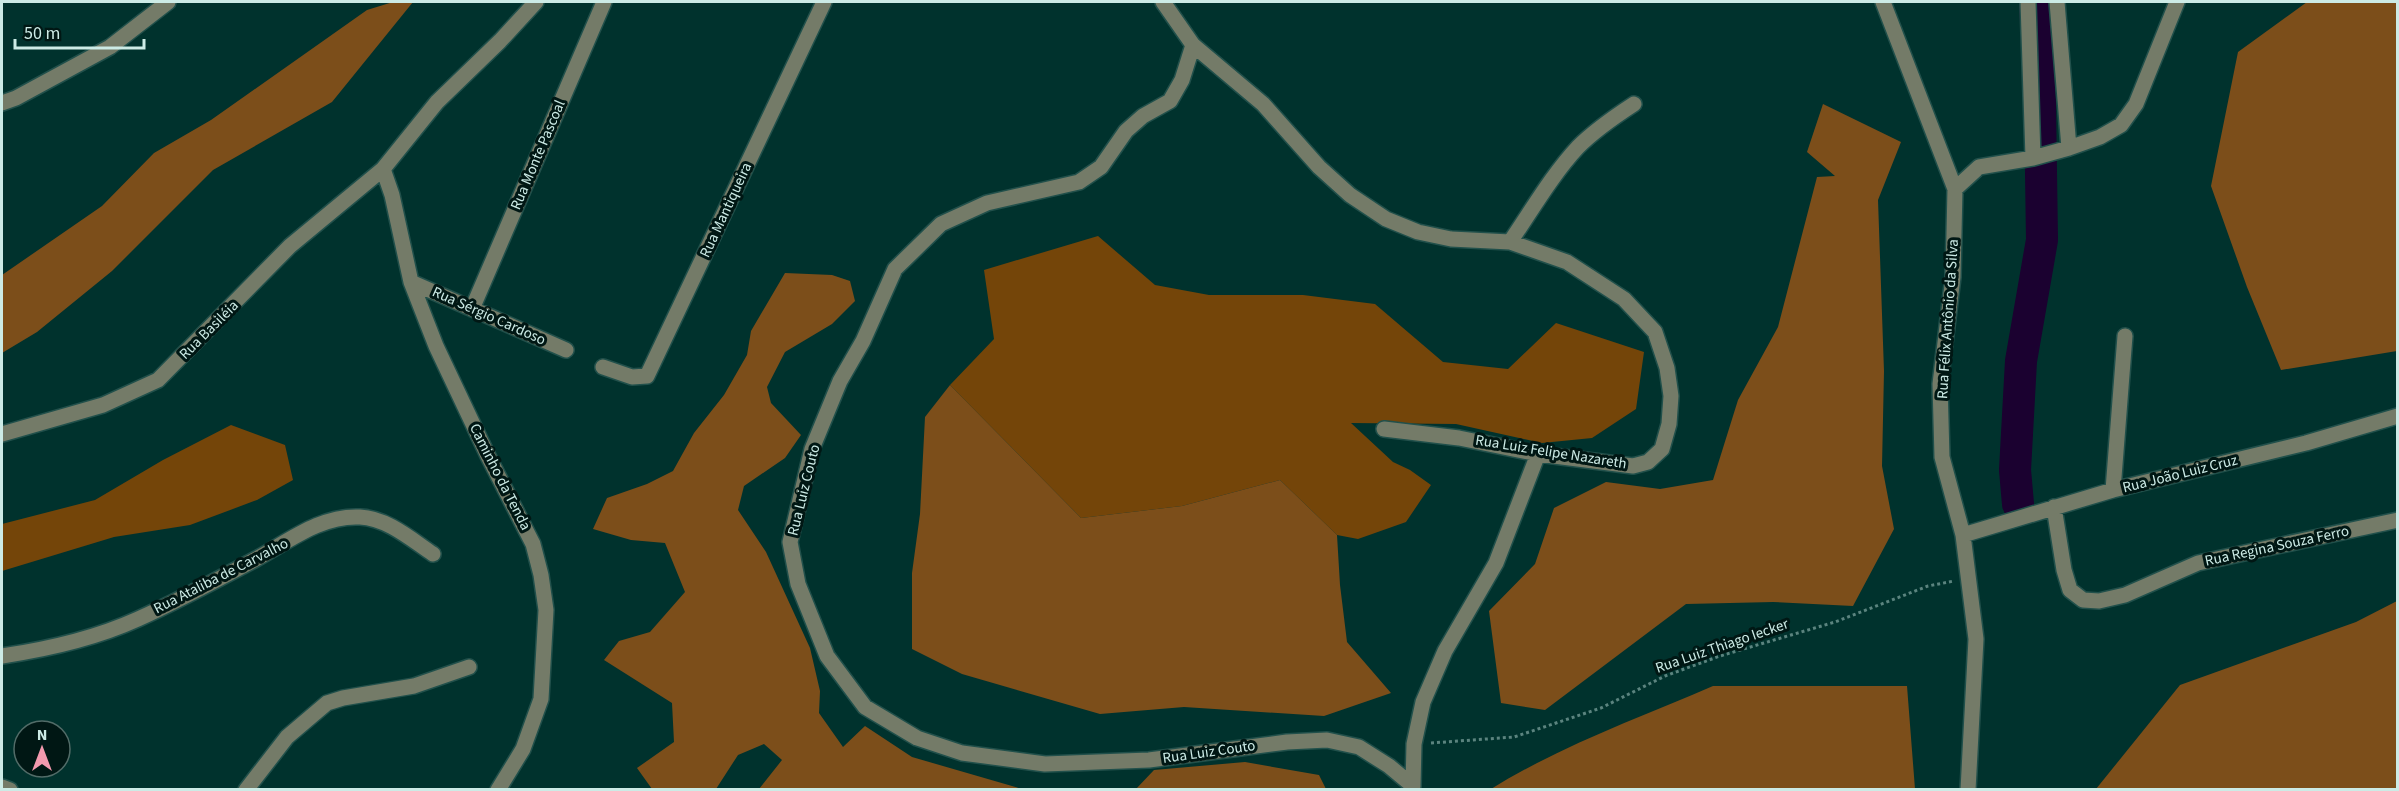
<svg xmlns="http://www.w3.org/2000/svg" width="2399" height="791" font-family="'Source Sans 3',sans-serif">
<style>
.green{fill:#744509}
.forest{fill:#7c4e1a}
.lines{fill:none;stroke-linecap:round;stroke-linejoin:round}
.river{stroke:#1b0130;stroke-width:32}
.minor-casing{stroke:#21504b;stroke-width:18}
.path{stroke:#5b847f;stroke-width:3;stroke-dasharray:3 3;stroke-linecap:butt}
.minor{stroke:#747b68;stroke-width:15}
.labels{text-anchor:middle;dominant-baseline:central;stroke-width:6;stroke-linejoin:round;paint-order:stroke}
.street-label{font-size:15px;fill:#ccebe6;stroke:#001714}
</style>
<rect width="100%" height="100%" fill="#00322d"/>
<!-- green -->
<path class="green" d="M 1098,236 L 1155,285 L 1209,295 L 1303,295 L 1375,304 L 1443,362 L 1508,369 L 1556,323 L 1644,352 L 1636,409 L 1592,438 L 1542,443 L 1456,424 L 1351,423 L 1393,462 L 1410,470 L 1431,485 L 1406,522 L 1358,539 L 1337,535 L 1280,480 L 1182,506 L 1081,518 L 950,385 L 994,339 L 984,270 Z
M 231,425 L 285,445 L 293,480 L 257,500 L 190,525 L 114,537 L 2,571 L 2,524 L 95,500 L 163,460 Z"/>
<!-- forest -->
<path class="forest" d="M 393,2 L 413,2 L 332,102 L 213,170 L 112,271 L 37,332 L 2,353 L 2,275 L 102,206 L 154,153 L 211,120 L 367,10 Z
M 2307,2 L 2397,2 L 2397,351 L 2281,370 L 2247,287 L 2211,186 L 2238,52 Z
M 1823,104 L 1901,142 L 1878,200 L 1884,371 L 1882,466 L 1894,529 L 1853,606 L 1773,602 L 1686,604 L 1545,710 L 1501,703 L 1489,611 L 1535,564 L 1554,508 L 1606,482 L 1660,489 L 1713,480 L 1738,400 L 1778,327 L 1817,177 L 1835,176 L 1807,152 Z
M 785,273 L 832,275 L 850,281 L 855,301 L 832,324 L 785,352 L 767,387 L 771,403 L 801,435 L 785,458 L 744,486 L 738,510 L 766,552 L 810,648 L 820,691 L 819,713 L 843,747 L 865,726 L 912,757 L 1022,789 L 759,789 L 782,760 L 764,744 L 738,755 L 716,789 L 652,789 L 637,768 L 674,742 L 672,703 L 604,660 L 619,641 L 650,632 L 685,592 L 665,543 L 631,540 L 593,529 L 607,498 L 647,484 L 673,471 L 694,433 L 724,395 L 747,355 L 751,331 Z
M 950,385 L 1081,518 L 1182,506 L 1280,480 L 1337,535 L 1340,585 L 1347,642 L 1391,693 L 1324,716 L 1184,707 L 1100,714 L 962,674 L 912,649 L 912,573 L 920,514 L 925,417 Z
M 2397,601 L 2397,789 L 2096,789 L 2180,685 L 2356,622 Z
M 1713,686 L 1907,686 L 1915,789 L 1491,789 C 1560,746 1639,718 1713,686 Z
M 1245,762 L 1319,775 L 1326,789 L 1136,789 L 1154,770 Z"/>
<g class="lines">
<!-- river -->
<path class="river" d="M 2018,504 L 2015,470 L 2021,361 L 2042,240 L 2040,104 L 2035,2"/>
<defs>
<path id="minor" d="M 1163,2 L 1193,45 L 1263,104 L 1319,167 L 1350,195 L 1386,219 L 1418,232 L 1451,239 L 1510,242 L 1567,262 L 1624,299 L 1655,332 L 1667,368 L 1671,396 L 1669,424 L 1662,449 L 1648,462 L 1633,466 L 1538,454 L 1459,438 L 1384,429
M 1883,2 L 1955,189 L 1953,277 L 1940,384 L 1942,457 L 1963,535 L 1976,639 L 1968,790
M 2028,2 L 2033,158
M 2057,2 L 2069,148
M 1193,45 L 1182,80 L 1170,101 L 1143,116 L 1126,131 L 1101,167 L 1079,182 L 987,203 L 941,224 L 895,269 L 863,341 L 840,381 L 812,449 L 790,542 L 798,584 L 827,656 L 865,707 L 917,738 L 962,753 L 1045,764 L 1149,760 L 1287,742 L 1327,740 L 1359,747 L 1389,766 L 1413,786 L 1412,790
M 2,103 L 16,98 L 110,47 L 168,2
M 383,169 L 392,195 L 411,282 L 436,346 L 488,456 L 533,544 L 541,575 L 546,610 L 541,699 L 523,749 L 498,790
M 1955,189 L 1979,167 L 2033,158 L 2069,148 L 2100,137 L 2121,125 L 2136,104 L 2177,2
M 1510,242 C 1532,210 1552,175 1578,147 C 1595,130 1614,117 1634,104
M 411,282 L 566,350
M 472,309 L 604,2
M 603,367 L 632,377 L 647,376 L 824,2
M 2,434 L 103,405 L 158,380 L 290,246 L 383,169 L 437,102 L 500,41 L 536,2
M 2113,490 L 2125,336
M 2054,507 L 2064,570 L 2070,590 L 2083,600 L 2099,601 L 2125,595 L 2198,563 L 2398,520
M 1963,535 L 2113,490 L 2306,443 L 2398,416
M 2,656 C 49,649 94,639 138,619 C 178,601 217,580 256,559 C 289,541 321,515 360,517 C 387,518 412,540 433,554
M 1413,786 L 1414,744 L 1423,702 L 1445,651 L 1496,563 L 1538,454
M 2,787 L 10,790
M 246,790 L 287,737 L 327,703 L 343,698 L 414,686 L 469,667"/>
</defs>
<!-- minor casing -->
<use href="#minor" class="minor-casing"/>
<!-- path -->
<path class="path" d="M 1431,743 L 1514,737 L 1601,708 L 1665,676 L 1720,656 L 1835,622 L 1928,586 L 1954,581"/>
<!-- minor -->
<use href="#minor" class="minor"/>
</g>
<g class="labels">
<!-- street labels -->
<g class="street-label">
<text transform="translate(538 155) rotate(-67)">Rua Monte Pascoal</text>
<text transform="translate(726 210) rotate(-65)">Rua Mantiqueira</text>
<text transform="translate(489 316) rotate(24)">Rua Sérgio Cardoso</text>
<text transform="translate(1948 319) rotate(-86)">Rua Félix Antônio da Silva</text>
<text transform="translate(209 330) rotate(-45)">Rua Basiléia</text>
<text transform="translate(1551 452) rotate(9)">Rua Luiz Felipe Nazareth</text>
<text transform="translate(2180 474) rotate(-14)">Rua João Luiz Cruz</text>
<text transform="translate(500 477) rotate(63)">Caminho da Tenda</text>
<text transform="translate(804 490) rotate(-76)">Rua Luiz Couto</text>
<text transform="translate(2277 546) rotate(-12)">Rua Regina Souza Ferro</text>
<text transform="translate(221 576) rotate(-27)">Rua Ataliba de Carvalho</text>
<text transform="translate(1722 646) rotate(-19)">Rua Luiz Thiago Iecker</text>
<text transform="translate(1209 752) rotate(-8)">Rua Luiz Couto</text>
</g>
</g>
<!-- border -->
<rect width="2399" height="791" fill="none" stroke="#ccebe6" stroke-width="6"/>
<!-- north arrow -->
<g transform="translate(42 749)"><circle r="28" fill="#001714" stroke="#526c68" stroke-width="1.5"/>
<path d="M0-4.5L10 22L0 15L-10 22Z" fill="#f29aae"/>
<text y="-9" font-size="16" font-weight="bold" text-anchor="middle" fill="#ccebe6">N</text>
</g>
<!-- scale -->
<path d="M15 39v9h129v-9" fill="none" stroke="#ccebe6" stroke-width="3"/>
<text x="24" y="39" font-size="18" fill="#ccebe6" stroke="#001714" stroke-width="4.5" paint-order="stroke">50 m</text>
</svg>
